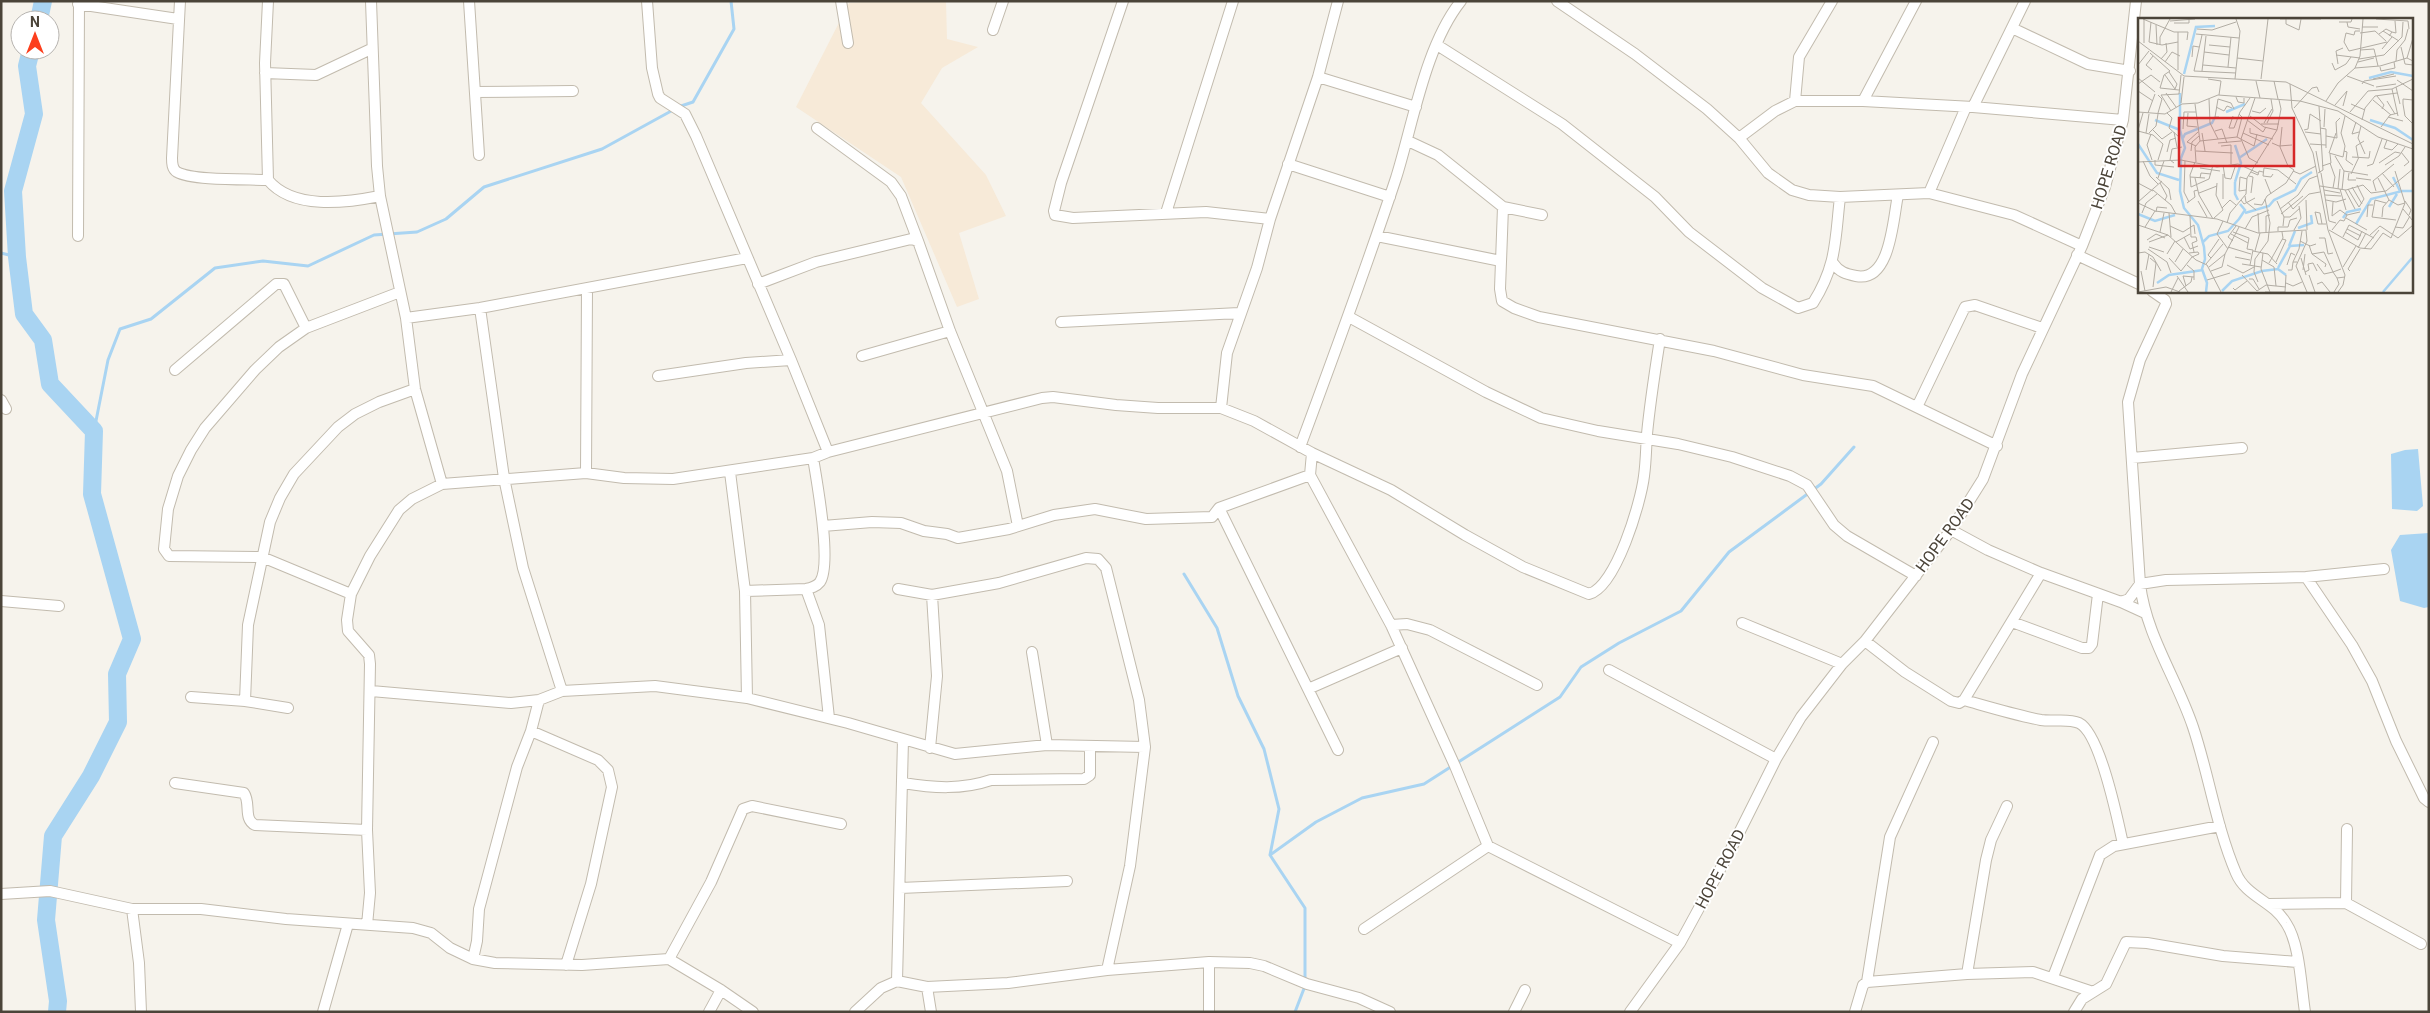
<svg xmlns="http://www.w3.org/2000/svg" width="2430" height="1013" font-family="Roboto,sans-serif">
<style>
.commercial{fill:#f7ead8}
.water{fill:#a9d4f2}
.lines{fill:none;stroke-linecap:round;stroke-linejoin:round}
.stream{stroke:#a9d4f2;stroke-width:3}
.river{stroke:#a9d4f2;stroke-width:18}
.minor-casing{stroke:#c2bbae;stroke-width:12}
.minor{stroke:#fff;stroke-width:10}
.labels{text-anchor:middle;dominant-baseline:central;stroke-width:4;stroke-linejoin:round;paint-order:stroke}
.street-label{font-size:16px;fill:#4b4439;stroke:#fff}
.inset-river{fill:none;stroke:#a9d4f2;stroke-width:2.5}
.inset-road{fill:none;stroke:#b2ada4;stroke-width:1}
.view{fill:#d62828;fill-opacity:0.15;stroke:#d62828;stroke-width:2.5}
.inset-edge{fill:none;stroke:#4b4439;stroke-width:2.5}
</style>
<rect width="100%" height="100%" fill="#f6f3ec"/>
<!-- commercial -->
<path class="commercial" d="M 876,1 L 946,1 L 947,39 L 978,47 L 942,68 L 921,103 L 986,175 L 1006,216 L 959,233 L 979,299 L 957,307 L 901,177 L 796,107 L 849,3 Z"/>
<!-- water -->
<path class="water" d="M 2418,449 L 2423,506 L 2417,511 L 2392,509 L 2391,454 L 2405,450 Z
M 2429,533 L 2429,607 L 2424,608 L 2400,601 L 2391,550 L 2400,535 Z"/>
<g class="lines">
<!-- stream -->
<path class="stream" d="M 678,107 L 693,102 L 734,29 L 731,1
M 1,253 L 17,257
M 94,431 L 108,360 L 120,329 L 151,319 L 215,268 L 263,261 L 308,266 L 374,235 L 417,232 L 446,219 L 484,187 L 602,149 L 673,110
M 1184,574 L 1217,628 L 1238,696 L 1264,749 L 1279,809 L 1270,855 L 1305,908 L 1305,980
M 1270,855 L 1316,822 L 1362,798 L 1424,784 L 1560,697 L 1581,667 L 1619,643 L 1681,611 L 1729,552 L 1821,484 L 1854,447
M 1295,1012 L 1305,986"/>
<!-- river -->
<path class="river" d="M 39,20 L 43,1
M 31,50 L 27,66 L 34,114 L 13,191 L 17,257 L 24,314 L 43,340 L 50,384 L 94,431 L 92,494 L 132,639 L 117,674 L 118,722 L 91,776 L 53,836 L 46,920 L 58,1001 L 57,1012"/>
<defs>
<path id="minor" d="M 180,1 L 172,158 C 172,163 172,169 177,172 C 193,181 248,179 268,180 C 293,210 345,203 380,196
M 371,1 L 377,166 L 380,196 L 406,318 L 415,389 L 442,484
M 469,1 L 479,155
M 647,1 L 652,68 L 658,94 L 660,98 L 685,114 L 696,136 L 791,360 L 828,452
M 841,1 L 848,43
M 1123,1 L 1061,183 L 1054,211 L 1055,215 L 1073,218 L 1206,212 L 1270,219
M 1557,1 L 1635,54 L 1707,109 L 1739,138 L 1768,173 L 1792,190 L 1809,195 L 1840,197 L 1929,193 L 2014,215 L 2082,246
M 78,4 L 178,19
M 2012,28 L 2088,64 L 2130,71
M 993,30 L 1003,1
M 1437,45 L 1562,124 L 1655,197 L 1689,232 L 1762,288 L 1798,308 L 1813,303 C 1837,265 1835,240 1840,197
M 265,73 L 316,75 L 371,49
M 1318,77 L 1416,107
M 475,92 L 573,91
M 1795,101 L 1799,57 L 1832,1
M 1863,101 L 1916,1
M 1973,107 L 2025,1
M 817,128 L 891,182 L 901,196 L 918,241
M 1739,138 L 1775,111 L 1795,101 L 1863,101 L 1973,107 L 2123,120
M 1408,141 L 1438,155 L 1503,207 L 1542,215
M 1288,164 L 1390,197
M 268,180 L 265,63 L 268,1
M 1929,193 L 1966,107
M 1503,207 L 1500,289 L 1502,301 L 1514,308 L 1539,317 L 1714,351 L 1803,375 L 1873,386 L 1997,446
M 1166,213 L 1233,1
M 78,236 L 79,1
M 1377,236 L 1501,261
M 2077,255 L 2139,284
M 1833,263 C 1839,272 1846,274 1856,276 C 1891,283 1893,218 1898,195
M 758,284 L 816,262 L 911,239 L 918,241 L 950,331 L 1007,471 L 1018,526
M 2152,291 L 2165,300 L 2166,304 L 2140,360 L 2128,402 L 2140,584 C 2146,635 2177,679 2193,727 C 2209,775 2216,826 2236,873 C 2246,897 2273,901 2286,923 C 2300,944 2301,986 2305,1012
M 480,308 L 504,478 L 523,568 L 562,691
M 1349,317 L 1486,392 L 1541,418 L 1598,431 L 1678,444 L 1732,457 L 1790,476 L 1807,485 L 1834,525 L 1847,536 L 1916,576
M 406,318 L 480,308 L 747,258
M 1061,322 L 1239,313
M 862,356 L 950,331
M 175,370 L 276,284 L 284,284 L 306,328
M 658,376 L 746,363 L 791,360
M 1,400 L 6,409
M 1917,407 L 1965,307 L 1975,305 L 2042,328
M 1221,408 L 1227,353 L 1257,268 L 1270,219 L 1318,77 L 1338,1
M 1300,447 C 1333,358 1366,269 1396,178 C 1413,124 1425,46 1461,1
M 1312,453 L 1310,475 L 1391,625 L 1455,766 L 1488,846 L 1680,943
M 2132,458 L 2242,448
M 730,472 L 745,591 L 747,698
M 586,473 L 587,289
M 1219,508 L 1338,750
M 823,526 L 872,522 L 901,523 L 924,531 L 947,534 L 958,538 L 1009,529 L 1054,515 L 1095,509 L 1146,519 L 1212,517 L 1219,508 L 1310,475
M 1951,530 L 1988,550 L 2041,573 L 2121,602 L 2129,599 L 2140,584 L 2166,580 L 2306,577 L 2384,569
M 2306,577 L 2352,645 L 2372,681 L 2396,741 L 2424,798 L 2429,802
M 806,589 L 819,625 L 829,718
M 898,589 L 932,595 L 999,583 L 1086,558 L 1098,559 L 1106,568 L 1139,700 L 1145,747 L 1130,866 L 1107,970
M 745,591 L 806,589 C 811,588 816,587 820,582 C 832,564 817,482 813,458
M 351,594 L 262,557 L 169,556 L 164,549 L 168,509 L 178,476 L 191,450 L 205,428 L 255,370 L 279,347 L 306,328 L 400,292
M 1,601 L 59,606
M 2121,602 L 2145,613
M 2012,622 L 2082,648 L 2089,648 L 2092,644 L 2098,594
M 1742,623 L 1842,664
M 1391,625 L 1407,624 L 1430,630 L 1537,685
M 1865,641 L 1905,672 L 1951,701 L 1959,703 L 1964,700 L 2041,573
M 1032,652 L 1047,745
M 1609,670 L 1776,759
M 1308,689 L 1402,648
M 371,691 L 511,703 L 539,700 L 562,691 L 655,686 L 747,698 L 848,723 L 955,754 L 1047,745 L 1145,747
M 191,697 L 245,701 L 288,708
M 1964,700 C 1989,707 2015,715 2041,720 C 2053,722 2068,718 2079,723 C 2100,733 2118,821 2123,844
M 245,701 L 248,625 L 270,522 L 280,498 L 294,474 L 338,427 L 355,414 L 379,402 L 415,389
M 531,731 L 598,760 L 608,770 L 612,787 L 591,884 L 566,965
M 930,748 L 937,676 L 932,595
M 175,783 L 244,793 C 251,803 243,819 255,825 L 367,830
M 903,783 C 933,788 962,790 991,780 L 1084,779 L 1090,775 L 1090,746
M 900,888 L 1067,881
M 1,894 L 50,891 L 132,909 L 201,909 L 286,919 L 413,928 L 431,933 L 450,948 L 473,959 L 495,963 L 582,965 L 669,959 L 721,990 L 753,1012
M 2346,903 L 2347,829
M 2269,904 L 2346,903 L 2421,944
M 132,909 L 139,963 L 141,1012
M 367,925 L 370,893 L 367,830 L 370,664 L 369,655 L 348,631 L 347,620 L 351,594 L 370,556 L 399,510 L 412,499 L 442,484 L 586,473 L 624,478 L 673,479 L 813,458 L 828,452 L 1042,398 L 1053,397 L 1116,405 L 1158,408 L 1221,408 L 1254,421 L 1312,453 L 1391,490 L 1465,535 L 1523,567 L 1589,594 C 1616,587 1641,502 1644,476 C 1646,462 1646,448 1647,434 C 1650,402 1655,371 1660,339
M 1364,929 L 1488,846
M 473,959 L 477,941 L 479,909 L 517,767 L 531,731 L 539,700
M 669,959 L 711,882 L 743,809 L 752,806 L 841,824
M 1209,962 L 1209,1012
M 1967,974 L 1986,860 L 1991,840 L 2007,806
M 2053,977 L 2100,855 L 2114,846 L 2220,826
M 897,981 L 903,740
M 1867,982 L 1890,837 L 1933,742
M 927,987 L 931,1012
M 323,1012 L 348,924
M 709,1012 L 721,990
M 855,1012 L 881,988 L 897,981 L 927,987 L 1008,983 L 1107,970 L 1209,962 L 1250,963 L 1264,966 L 1307,984 L 1359,998 L 1390,1012
M 1514,1012 L 1525,990
M 1630,1012 L 1680,943 L 1729,853 L 1776,759 L 1801,717 L 1842,664 L 1865,641 L 1951,530 L 1983,479 L 2022,374 L 2082,246 L 2105,187 L 2123,120 L 2136,1
M 1855,1012 L 1863,985 L 1867,982 L 1967,974 L 2033,972 L 2093,992
M 2074,1012 L 2082,999 L 2106,984 L 2126,942 L 2147,943 L 2223,956 L 2297,962"/>
</defs>
<!-- minor casing -->
<use href="#minor" class="minor-casing"/>
<!-- minor -->
<use href="#minor" class="minor"/>
</g>
<g class="labels">
<!-- street labels -->
<g class="street-label">
<text transform="translate(2109 167) rotate(-73)">HOPE ROAD</text>
<text transform="translate(1945 535) rotate(-54)">HOPE ROAD</text>
<text transform="translate(1720 869) rotate(-62)">HOPE ROAD</text>
</g>
</g>
<!-- overview -->
<g transform="translate(2138 18)">
<rect width="275" height="275" fill="#f6f3ec"/>
<path class="inset-river" d="M 46,56 L 58,9 L 77,8M 231,60 L 253,54 L 275,58M 42,75 L 42,112 L 47,130 L 43,140 L 42,173 L 46,190 L 60,207 L 66,229 L 67,241 L 64,251 L 69,265 L 68,274M 88,94 L 107,86M 17,102 L 42,112M 232,102 L 257,110 L 275,122M 45,120 L 47,116 L 74,105 L 77,99M 0,126 L 19,155 L 41,162M 97,127 L 103,145 L 97,164M 101,140 L 129,121M 255,159 L 262,173M 97,164 L 97,176 L 100,182M 251,189 L 259,176M 107,195 L 131,188 L 136,182 L 157,172 L 163,161 L 174,154M 0,196 L 17,203 L 37,197M 205,200 L 209,194 L 223,191M 218,206 L 233,181 L 264,173 L 275,173M 160,210 L 174,205 L 173,197M 64,225 L 71,218 L 90,213 L 101,201 L 107,192 L 102,186M 151,228 L 157,213M 140,250 L 152,228 L 166,227M 19,265 L 31,257 L 65,252M 84,273 L 94,263 L 124,253 L 140,251 L 148,257M 245,274 L 274,240"/>
<path class="inset-road" d="M 5,1 L 36,14 L 50,14 L 49,22M 6,1 L 6,25M 142,1 L 183,1M 148,1 L 148,6 L 161,12 L 163,1M 238,1 L 270,3 L 271,11M 32,3 L 57,1M 201,4 L 213,4 L 214,1M 209,4 L 210,9 L 222,11M 36,5 L 51,5 L 51,1M 18,7 L 19,27M 224,9 L 240,9M 59,11 L 74,12 L 98,4M 222,13 L 217,13 L 216,17 L 208,15 L 206,24 L 211,33 L 249,24M 245,13 L 261,23M 222,15 L 237,13 L 248,23M 58,16 L 101,20M 241,16 L 248,11 L 254,14M 64,17 L 56,53 L 98,55M 251,18 L 254,14 L 258,15 L 257,3M 0,23 L 46,58 L 148,64 L 275,126M 11,24 L 24,27 L 40,24M 11,24 L 13,4M 22,27 L 22,19 L 32,1M 71,27 L 92,29M 263,29 L 267,46 L 275,47M 244,31 L 254,19M 222,32 L 236,31 L 240,48M 66,34 L 91,37M 12,35 L 32,53 L 26,57 L 22,70 L 41,72M 198,37 L 222,40M 54,39 L 55,28 L 61,29M 99,40 L 125,43M 269,40 L 275,20M 23,41 L 29,34 L 28,25M 221,41 L 246,37 L 264,19 L 265,4M 258,43 L 259,32 L 267,22 L 270,11M 27,44 L 34,34 L 42,38M 220,44 L 236,40M 194,45 L 197,52 L 208,46 L 213,39M 200,46 L 198,33 L 205,30M 0,47 L 11,33M 65,47 L 98,50M 90,49 L 93,19M 242,49 L 243,53 L 257,50 L 256,44M 217,50 L 242,48 L 269,40 L 275,43M 14,52 L 8,47 L 15,38M 40,52 L 40,14M 64,53 L 68,18M 27,57 L 37,71 L 39,66 L 31,54M 209,58 L 236,68M 0,60 L 17,74M 70,61 L 83,63 L 81,77M 97,61 L 102,13 L 98,1M 123,61 L 130,1M 235,61 L 256,56M 259,62 L 275,73M 118,63 L 122,80M 136,63 L 140,81M 0,66 L 13,57 L 22,64M 152,66 L 154,90 L 175,135 L 190,212 L 207,257 L 205,267 L 200,274M 224,66 L 226,63 L 258,58M 238,69 L 258,66M 258,69 L 262,86M 254,71 L 260,98M 0,73 L 15,83M 28,75 L 38,89M 20,77 L 24,81 L 20,95M 237,78 L 259,75M 239,78 L 246,87 L 244,91M 98,79 L 100,84 L 106,85 L 106,80M 71,81 L 72,105 L 80,121M 80,81 L 77,99 L 81,99M 80,81 L 93,85 L 96,91M 235,82 L 253,97M 275,82 L 265,81 L 265,86 L 267,98 L 275,106M 188,83 L 200,65 L 217,50 L 222,38 L 225,1M 249,83 L 257,96M 43,85 L 46,59M 57,86 L 62,123M 213,86 L 227,92M 197,87 L 209,73M 205,88 L 209,73M 78,89 L 86,93 L 89,88 L 94,90M 156,90 L 174,70 L 179,69 L 181,74M 33,93 L 23,77 L 41,76 L 43,57M 114,93 L 122,95 L 128,90M 0,94 L 27,96 L 44,86 L 60,85 L 80,77 L 162,83 L 200,93 L 240,119 L 275,131M 212,94 L 230,73 L 254,71 L 275,61M 10,95 L 17,76M 29,95 L 34,100 L 31,110 L 41,119M 50,95 L 49,108 L 59,109M 95,98 L 91,110 L 96,110M 112,98 L 126,109 L 139,112M 250,99 L 265,103M 109,102 L 125,114 L 128,109M 224,102 L 227,90 L 237,78M 218,104 L 214,116 L 221,114M 126,105 L 134,91M 129,105 L 135,93 L 133,81M 123,106 L 141,106M 223,108 L 220,120 L 227,136M 186,109 L 187,91M 243,109 L 252,97 L 260,95M 96,110 L 102,94 L 112,80M 112,110 L 112,115 L 135,121M 182,110 L 188,111 L 188,130M 45,111 L 46,94 L 58,94M 0,112 L 5,95M 15,112 L 24,121 L 34,114M 166,112 L 170,111 L 172,96 L 183,103M 0,113 L 15,117 L 25,126 L 20,142M 77,113 L 84,111 L 89,125M 36,114 L 39,129M 167,114 L 183,116M 8,115 L 11,96M 11,115 L 18,108 L 20,96M 64,115 L 67,133M 105,115 L 131,127M 198,115 L 191,135 L 205,139 L 207,128 L 203,115 L 207,98M 13,116 L 9,127 L 14,142M 188,118 L 199,120 L 198,104 L 202,100M 99,119 L 104,99 L 101,96M 103,121 L 117,80M 103,121 L 111,140 L 120,145M 249,122 L 246,130 L 254,132 L 260,126M 80,125 L 103,123M 134,125 L 141,128 L 154,127M 172,126 L 188,127M 58,128 L 49,124 L 60,114M 83,128 L 93,127 L 93,146M 53,133 L 54,124 L 61,118M 58,133 L 95,135M 178,133 L 182,155M 206,133 L 209,134 L 208,142 L 215,147M 29,134 L 32,122 L 38,120M 263,134 L 271,144 L 266,148M 197,138 L 206,153 L 230,157M 214,139 L 231,140 L 232,133M 220,139 L 218,128 L 226,123M 17,142 L 17,147 L 36,149M 5,143 L 12,158 L 20,166M 47,143 L 46,174 L 51,184M 0,144 L 43,142 L 79,149 L 100,146 L 120,155M 57,144 L 52,157 L 53,169 L 71,161 L 75,147M 58,144 L 57,129 L 62,123 L 99,119 L 116,128 L 119,116M 36,145 L 32,142 L 34,131 L 44,129M 192,145 L 197,159 L 195,170M 241,145 L 257,134 L 262,135M 85,147 L 87,160 L 93,161 L 98,146M 247,147 L 261,138 L 267,129M 184,148 L 193,145 L 192,136M 229,148 L 235,146 L 244,121M 62,150 L 82,153M 155,153 L 162,156 L 178,148M 113,154 L 120,157 L 121,153 L 125,154M 180,155 L 185,152 L 181,88M 183,155 L 191,203 L 198,205M 211,155 L 210,162 L 218,162M 244,155 L 256,169M 85,156 L 85,181M 135,156 L 133,159 L 125,158 L 126,150 L 140,152 L 158,166M 213,156 L 221,139M 111,158 L 115,159 L 113,175M 18,159 L 31,171 L 33,182M 52,159 L 67,160M 20,160 L 26,143M 57,160 L 61,177 L 75,201M 62,160 L 63,155 L 73,156M 218,160 L 233,162M 240,160 L 251,182 L 245,189 L 244,199M 127,161 L 133,176M 0,165 L 15,173M 22,165 L 29,178 L 27,182M 182,168 L 208,172 L 225,167 L 233,175 L 248,173 L 275,151M 214,169 L 224,186M 200,171 L 202,151M 202,171 L 208,192M 210,171 L 221,189 L 226,181 L 219,167M 15,172 L 33,187 L 38,196M 108,172 L 101,173 L 102,159 L 109,161M 186,172 L 202,175M 204,172 L 206,153M 207,172 L 217,191M 238,173 L 235,163 L 256,146M 61,175 L 79,168M 187,177 L 203,178M 107,178 L 108,184 L 118,192M 103,182 L 106,186 L 117,180M 168,182 L 169,212M 188,182 L 198,184 L 208,181M 251,182 L 260,187 L 267,185M 60,183 L 69,199M 139,183 L 146,199 L 145,208M 267,183 L 273,192 L 271,197M 0,184 L 24,163M 150,184 L 155,191 L 171,176 L 182,174M 195,184 L 194,198 L 202,192 L 209,197M 0,185 L 17,193 L 79,201 L 120,215 L 168,212 L 169,223 L 158,248 L 169,274M 49,185 L 57,179 L 56,173 L 60,172M 248,185 L 237,182 L 234,199 L 258,202M 116,186 L 124,187 L 129,178 L 148,165 L 156,152 L 150,148 L 142,129 L 144,109M 84,190 L 92,182 L 98,187M 142,191 L 160,177 L 171,161 L 179,158M 265,191 L 275,203M 18,194 L 19,189 L 29,190M 177,194 L 180,206 L 188,206M 177,194 L 182,195 L 184,206M 4,195 L 8,185 L 19,176M 31,195 L 33,219M 120,195 L 121,215M 143,196 L 165,178M 52,198 L 53,219 L 58,219 L 59,223 L 54,225 L 56,234M 146,199 L 152,199 L 162,190M 229,199 L 230,187 L 235,187M 76,200 L 85,192 L 78,177 L 79,165M 208,200 L 229,212M 85,203 L 79,216 L 90,231M 89,205 L 92,195 L 108,176 L 109,160 L 139,112 L 143,91 L 141,82M 0,207 L 30,217 L 58,242 L 69,247 L 83,274M 32,208 L 45,214 L 56,207 L 57,216M 7,209 L 17,193M 257,209 L 265,210 L 272,198M 107,211 L 114,199 L 131,192M 209,211 L 223,218M 156,212 L 163,200 L 161,188M 191,212 L 222,230 L 233,231 L 245,215 L 253,220 L 267,185 L 257,153M 194,212 L 202,202 L 206,203 L 209,197 L 222,194M 140,213 L 140,209 L 150,209 L 152,202 L 159,200M 22,214 L 26,195M 95,214 L 111,220 L 109,231 L 115,232 L 112,247M 128,214 L 128,198 L 132,197M 207,214 L 220,222 L 224,213M 93,216 L 110,225M 232,217 L 242,208 L 260,220 L 275,207M 46,219 L 52,231 L 60,228M 205,219 L 211,207 L 236,220M 181,220 L 187,220 L 190,236 L 195,235M 9,222 L 18,216 L 27,220M 95,223 L 90,219 L 98,208M 162,223 L 172,228 L 178,226M 11,224 L 30,217M 38,224 L 52,216M 171,227 L 174,236 L 188,246 L 187,249M 11,229 L 26,234M 90,229 L 113,236M 220,230 L 228,215M 10,231 L 29,244 L 33,255M 226,231 L 241,212M 115,233 L 130,236 L 139,246M 117,233 L 122,215M 0,235 L 7,234 L 15,239 L 23,253M 125,235 L 123,251 L 132,274M 29,236 L 37,223M 174,236 L 186,234 L 195,254 L 203,251M 97,239 L 112,242M 12,240 L 18,245 L 15,269M 31,240 L 43,253 L 54,239 L 61,236 L 60,234 L 51,235M 73,240 L 70,237 L 81,221M 163,240 L 168,257M 124,242 L 136,249 L 138,268M 37,244 L 45,231M 138,244 L 148,222 L 144,221M 155,244 L 161,231 L 164,213M 131,245 L 145,220 L 144,214M 68,246 L 85,226M 104,246 L 123,249M 179,246 L 186,256 L 195,254 L 199,260 L 207,259M 49,247 L 56,253 L 56,262M 89,247 L 105,255 L 116,249M 149,247 L 153,235 L 157,237M 71,249 L 87,236M 205,249 L 218,228M 8,252 L 11,236M 150,252 L 154,252 L 155,244 L 159,244M 165,252 L 167,236M 3,253 L 7,273M 73,253 L 84,249 L 87,236 L 101,209M 212,253 L 210,251 L 222,231M 167,254 L 171,252 L 170,246 L 175,245 L 179,253M 104,257 L 119,273M 171,257 L 177,274M 39,258 L 50,274M 111,261 L 115,261 L 121,271M 69,262 L 92,255M 120,264 L 116,254 L 117,241 L 130,223 L 132,205 L 127,181M 148,265 L 155,268 L 164,264M 179,266 L 184,264 L 192,274M 48,268 L 45,258 L 56,259M 95,270 L 97,272 L 109,263M 41,273 L 53,264 L 54,259M 119,273 L 128,267 L 148,269M 0,274 L 28,269 L 42,274M 33,274 L 40,260M 127,274 L 147,274M 147,274 L 148,257M 196,274 L 201,266 L 199,260"/>
<path class="view" d="M 41,100 L 156,100 L 156,148 L 41,148 Z"/>
<rect width="275" height="275" class="inset-edge"/>
</g>
<!-- border -->
<rect width="2430" height="1013" fill="none" stroke="#4b4439" stroke-width="5"/>
<!-- north arrow -->
<g transform="translate(35 35)"><circle r="24" fill="#ffffff" stroke="#b7b4b0"/>
<path d="M0-4L9 19L0 12L-9 19Z" fill="#fc3f1d"/>
<text y="-8" font-size="14" font-weight="bold" text-anchor="middle" fill="#4b4439">N</text>
</g>
</svg>
